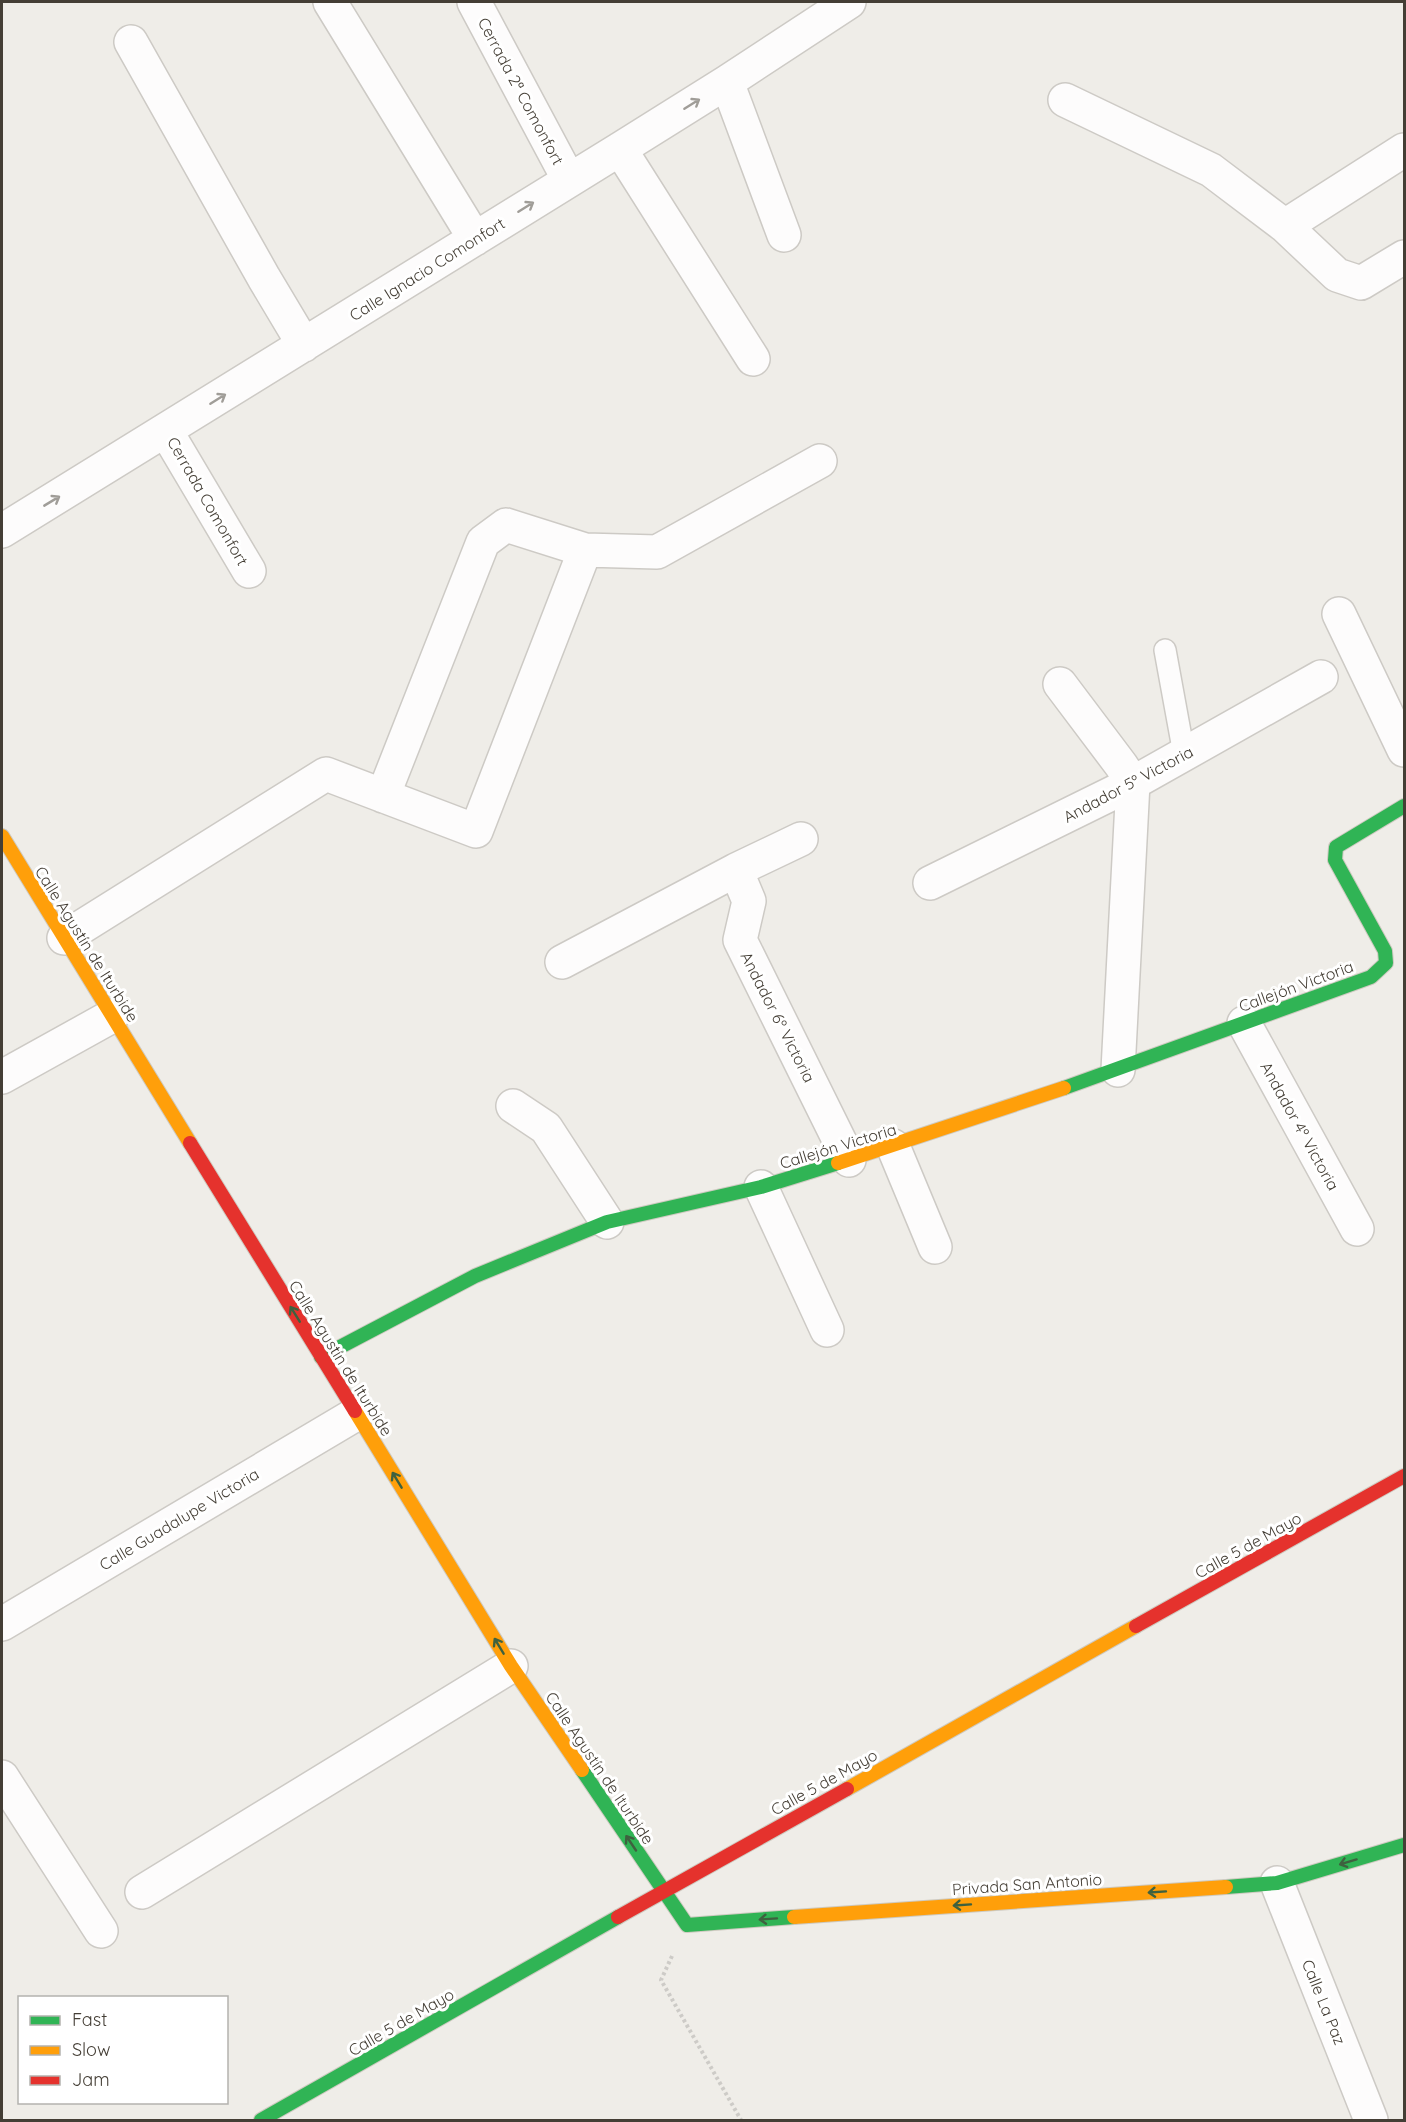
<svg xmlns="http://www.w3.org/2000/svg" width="1406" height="2122" font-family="Quicksand,sans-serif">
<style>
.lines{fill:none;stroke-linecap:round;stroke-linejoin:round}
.lane-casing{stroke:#cdcac5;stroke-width:24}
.street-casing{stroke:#cdcac5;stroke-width:36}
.fast-casing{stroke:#cecac0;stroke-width:16}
.slow-casing{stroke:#cecac0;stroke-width:16}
.jam-casing{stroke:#cecac0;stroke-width:16}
.path{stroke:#cdcbc7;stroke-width:4;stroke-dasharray:3 3;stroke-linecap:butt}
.lane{stroke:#fdfcfc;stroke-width:21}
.street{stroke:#fdfcfc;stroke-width:33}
.fast{stroke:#30b455;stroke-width:14}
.slow{stroke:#ff9f0a;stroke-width:14}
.jam{stroke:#e5322d;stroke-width:14}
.oneway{stroke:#a09d98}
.oneway2{stroke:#3e613f}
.labels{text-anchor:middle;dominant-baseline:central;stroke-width:6;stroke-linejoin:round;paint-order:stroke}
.street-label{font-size:16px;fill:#443e35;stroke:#fff}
</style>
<rect width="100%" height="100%" fill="#efede8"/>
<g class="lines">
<defs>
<path id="lane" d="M 1165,650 L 1184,754"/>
<path id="street" d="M 330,2 L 475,239
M 474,2 L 569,180
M 131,42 L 264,278 L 304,345
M 727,82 L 784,235
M 1065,100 L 1211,170 L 1285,226 L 1337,275 L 1361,283 L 1404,257
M 620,149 L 753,359
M 1285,226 L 1404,150
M 166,431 L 249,571
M 2,531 L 620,149 L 727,82 L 849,2
M 1339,614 L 1404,750
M 1060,684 L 1121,765 L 1133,783 L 1118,1070
M 383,796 L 483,542 L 506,525 L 585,550
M 736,870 L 749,901 L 740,940 L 849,1160
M 930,883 L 1133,783 L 1321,677
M 64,938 L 326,774 L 476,831 L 585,550 L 657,552 L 820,461
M 562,962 L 736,870 L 801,839
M 1244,1023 L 1357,1229
M 2,1077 L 112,1016
M 513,1106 L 546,1128 L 607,1222
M 893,1146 L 935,1247
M 761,1187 L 827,1330
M 2,1624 L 356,1414
M 2,1777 L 101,1931
M 1277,1883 L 1371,2120
M 142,1892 L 511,1666"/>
<path id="fast" d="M 1064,1088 L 1371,977 L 1386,963 L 1385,951 L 1335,860 L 1336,847 L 1404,806
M 321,1357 L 475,1276 L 607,1222 L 761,1187 L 838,1163
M 582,1770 L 687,1925 L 794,1917
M 1226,1887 L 1277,1883 L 1404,1845
M 261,2120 L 618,1917"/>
<path id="slow" d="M 2,836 L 190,1143
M 838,1163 L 1064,1088
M 355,1411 L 511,1666 L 582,1770
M 847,1789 L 1136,1626
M 794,1917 L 1226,1887"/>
<path id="jam" d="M 190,1143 L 355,1411
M 1136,1626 L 1404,1476
M 618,1917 L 847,1789"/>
</defs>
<!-- lane casing -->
<use href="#lane" class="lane-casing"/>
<!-- street casing -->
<use href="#street" class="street-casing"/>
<!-- fast casing -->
<use href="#fast" class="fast-casing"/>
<!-- slow casing -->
<use href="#slow" class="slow-casing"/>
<!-- jam casing -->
<use href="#jam" class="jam-casing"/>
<!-- path -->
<path class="path" d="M 672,1956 L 661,1980 L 741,2120"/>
<!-- lane -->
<use href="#lane" class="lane"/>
<!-- street -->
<use href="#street" class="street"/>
<!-- fast -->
<use href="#fast" class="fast"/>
<!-- slow -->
<use href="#slow" class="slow"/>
<!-- jam -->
<use href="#jam" class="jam"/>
</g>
<!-- one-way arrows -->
<defs><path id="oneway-shaft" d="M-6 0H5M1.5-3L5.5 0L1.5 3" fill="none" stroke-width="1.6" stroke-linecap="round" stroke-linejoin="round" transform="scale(1.5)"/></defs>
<g class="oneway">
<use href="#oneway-shaft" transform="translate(692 104) rotate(-32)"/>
<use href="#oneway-shaft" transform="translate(526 207) rotate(-32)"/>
<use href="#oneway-shaft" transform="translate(218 399) rotate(-32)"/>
<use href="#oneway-shaft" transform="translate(52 501) rotate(-31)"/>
</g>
<g class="oneway2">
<use href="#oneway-shaft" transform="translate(295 1314) rotate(-122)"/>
<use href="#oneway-shaft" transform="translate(397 1480) rotate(-121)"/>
<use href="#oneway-shaft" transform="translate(499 1646) rotate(-121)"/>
<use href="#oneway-shaft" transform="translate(631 1843) rotate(-124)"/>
<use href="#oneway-shaft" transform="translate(1348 1862) rotate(163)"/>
<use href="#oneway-shaft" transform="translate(1157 1892) rotate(176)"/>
<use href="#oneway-shaft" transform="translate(962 1905) rotate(176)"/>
<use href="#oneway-shaft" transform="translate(768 1919) rotate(176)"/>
</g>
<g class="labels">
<!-- street labels -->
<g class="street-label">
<text transform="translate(521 91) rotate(62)">Cerrada 2ª Comonfort</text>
<text transform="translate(427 269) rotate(-32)">Calle Ignacio Comonfort</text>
<text transform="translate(208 501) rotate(60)">Cerrada Comonfort</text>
<text transform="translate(1128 784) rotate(-28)">Andador 5º Victoria</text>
<text transform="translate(87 944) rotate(58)">Calle Agustín de Iturbide</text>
<text transform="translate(1296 986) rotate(-20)">Callejón Victoria</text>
<text transform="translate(778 1017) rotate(63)">Andador 6º Victoria</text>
<text transform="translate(1300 1126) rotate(61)">Andador 4º Victoria</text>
<text transform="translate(838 1146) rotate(-17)">Callejón Victoria</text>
<text transform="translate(341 1358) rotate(58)">Calle Agustín de Iturbide</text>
<text transform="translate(179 1519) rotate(-31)">Calle Guadalupe Victoria</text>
<text transform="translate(1248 1545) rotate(-29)">Calle 5 de Mayo</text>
<text transform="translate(600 1768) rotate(56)">Calle Agustín de Iturbide</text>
<text transform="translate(824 1782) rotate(-29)">Calle 5 de Mayo</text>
<text transform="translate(1027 1884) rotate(-4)">Privada San Antonio</text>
<text transform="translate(1324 2002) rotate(68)">Calle La Paz</text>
<text transform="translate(401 2022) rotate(-30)">Calle 5 de Mayo</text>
</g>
</g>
<!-- border -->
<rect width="1406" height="2122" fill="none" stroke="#443e35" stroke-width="6"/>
<!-- legend -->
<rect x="18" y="1996" width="210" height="108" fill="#ffffff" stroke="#b4b2ae" stroke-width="1.5"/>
<rect x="30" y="2016" width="30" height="9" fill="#30b455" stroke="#b4b2ae" stroke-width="1.5"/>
<text x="72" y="2026" font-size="18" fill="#443e35">Fast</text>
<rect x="30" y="2046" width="30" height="9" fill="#ff9f0a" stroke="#b4b2ae" stroke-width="1.5"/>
<text x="72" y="2056" font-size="18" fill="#443e35">Slow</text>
<rect x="30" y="2076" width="30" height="9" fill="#e5322d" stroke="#b4b2ae" stroke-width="1.5"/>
<text x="72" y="2086" font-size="18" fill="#443e35">Jam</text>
</svg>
